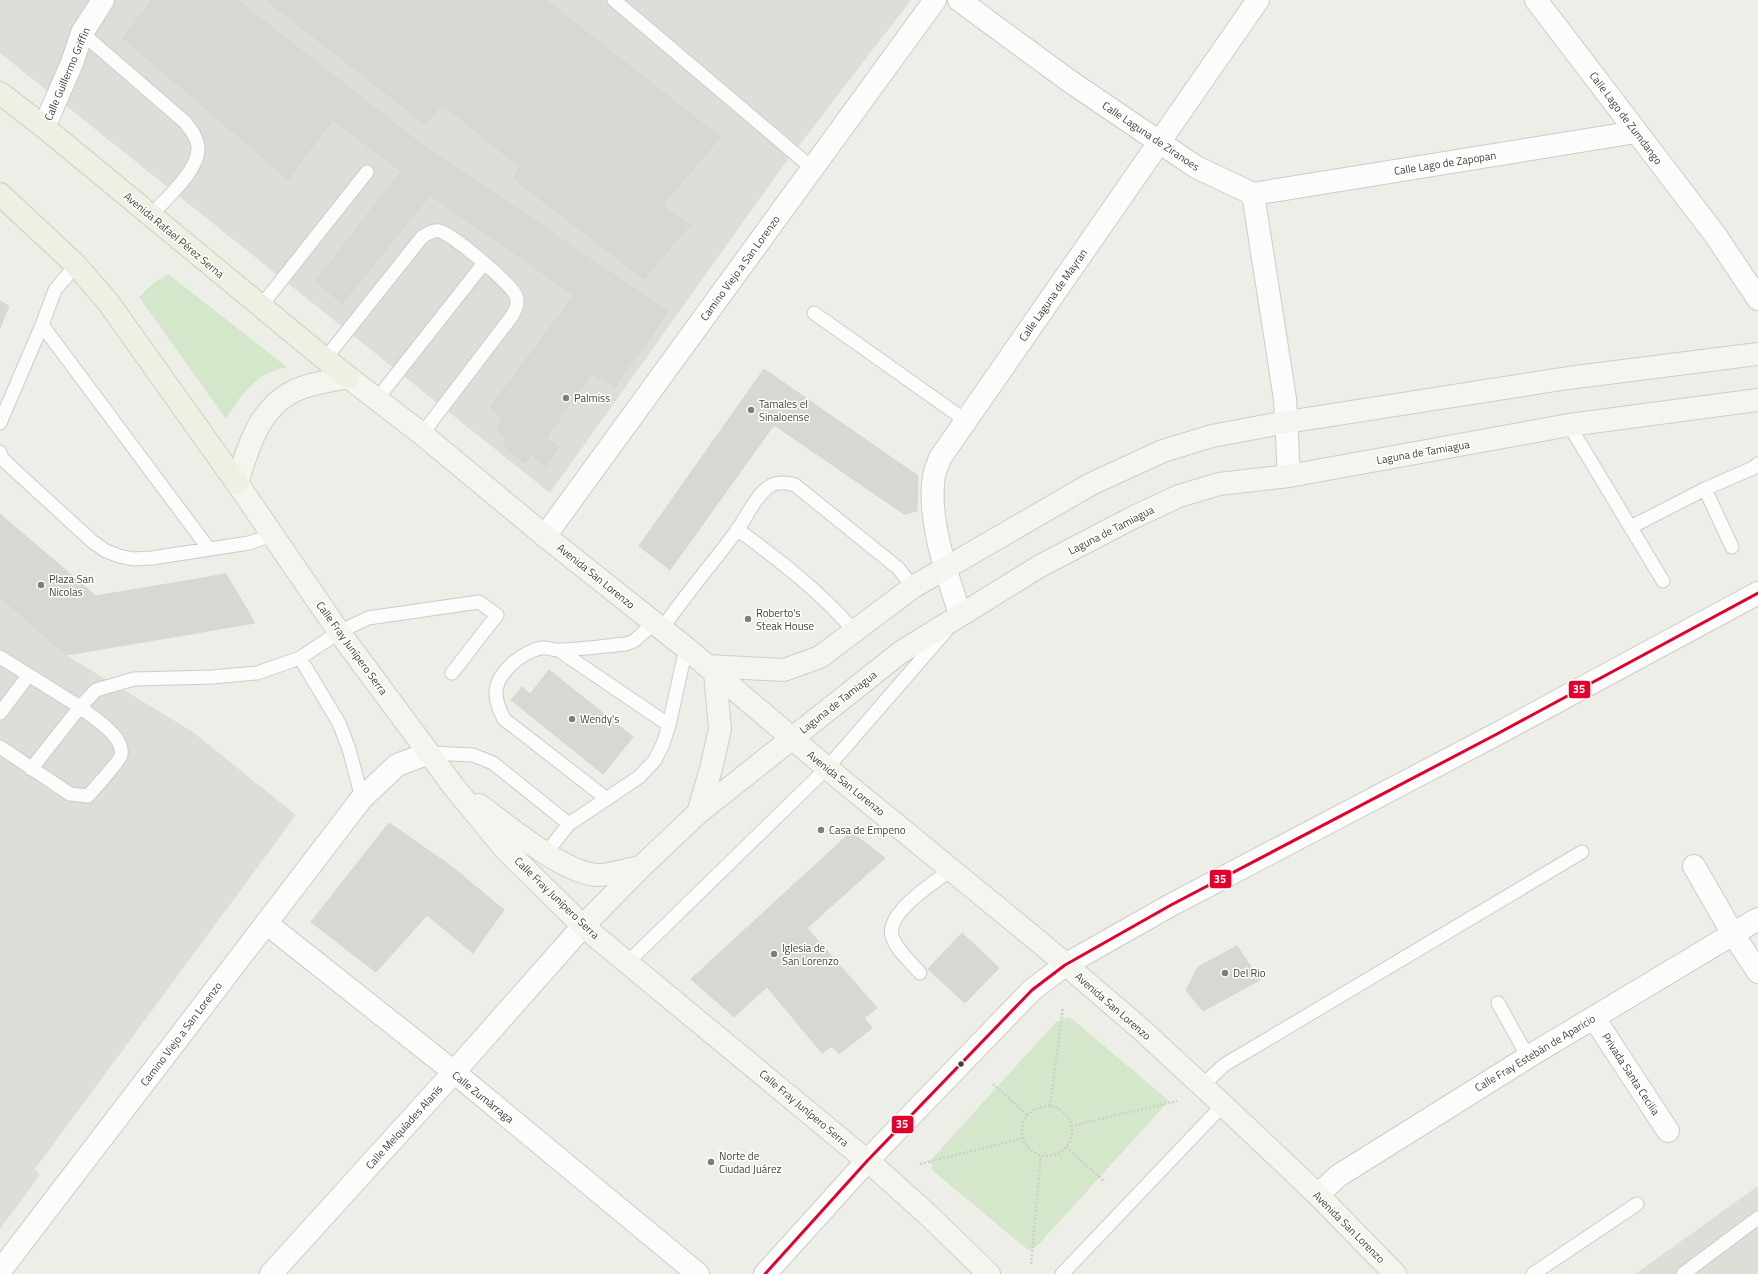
<svg xmlns="http://www.w3.org/2000/svg" width="1758" height="1274" font-family="'Titillium Web',sans-serif">
<style>
.industrial{fill:#deddd7}
.green{fill:#d4e7cb}
.building{fill:#d8d7d2;stroke:#d6d6cf}
.lines{fill:none;stroke-linecap:round;stroke-linejoin:round}
.service-casing{stroke:#ccccc7;stroke-width:15}
.minor-casing{stroke:#ccccc7;stroke-width:24}
.tertiary-casing{stroke:#ccccc7;stroke-width:24}
.secondary-casing{stroke:#cecec2;stroke-width:24}
.primary-casing{stroke:#cfceb8;stroke-width:24}
.path{stroke:#cfceca;stroke-width:2.5;stroke-dasharray:2 2;stroke-linecap:butt}
.service{stroke:#fcfcfc;stroke-width:13}
.minor{stroke:#fcfcfc;stroke-width:22}
.tertiary{stroke:#fcfcfc;stroke-width:22}
.secondary{stroke:#f5f5ef;stroke-width:22}
.primary{stroke:#efefe4;stroke-width:22}
.bus-1-casing{stroke:#fff;stroke-width:6}
.bus-1{stroke:#e4002b;stroke-width:3}
.poi-dot{fill:#7f7e75;stroke:#fff;stroke-width:1.5}
.bus-dot{fill:#434236;stroke:#fff;stroke-width:1.5}
.labels{text-anchor:middle;dominant-baseline:central;stroke-width:3;stroke-linejoin:round;paint-order:stroke}
.street-label{font-size:11px;fill:#434236;stroke:#fff}
.poi-label{font-size:11px;fill:#434236;stroke:#fff;text-anchor:start}
.line-badge{stroke:#fff;stroke-width:1.5}
.badge-label{font-size:11px;text-anchor:middle;font-weight:bold;fill:#fff}
</style>
<rect width="100%" height="100%" fill="#eeeee9"/>
<!-- industrial -->
<path class="industrial" d="M 0,0 L 911,0 L 778,173 L 550,493 L 0,53 Z
M 0,597 L 66,655 L 193,732 L 296,815 L 35,1169 L 40,1175 L 0,1229 Z
M 1758,1186 L 1758,1274 L 1635,1274 Z"/>
<!-- green -->
<path class="green" d="M 168,274 L 287,367 C 280,369 272,371 266,374 C 248,385 236,402 226,419 L 139,297 L 151,285 Z
M 1070,1017 L 1169,1101 L 1036,1247 L 1028,1250 L 932,1170 L 932,1165 L 929,1162 L 1056,1022 Z"/>
<!-- building -->
<path class="building" d="M 152,0 L 237,0 L 424,146 L 401,171 L 333,120 L 288,179 L 123,38 Z
M 266,0 L 533,0 L 425,124 Z
M 533,0 L 546,0 L 720,137 L 662,206 L 690,225 L 644,279 L 514,179 L 520,167 L 442,104 Z
M 424,146 L 668,311 L 615,387 L 591,373 L 546,439 L 559,447 L 545,466 L 532,455 L 525,463 L 503,446 L 507,438 L 496,429 L 502,419 L 491,406 L 574,295 L 430,195 L 342,304 L 316,281 L 401,171 Z
M 0,301 L 9,306 L 0,328 Z
M 764,369 L 918,476 L 917,511 L 904,514 L 774,425 L 670,570 L 639,546 Z
M 0,514 L 96,596 L 226,574 L 255,623 L 66,655 L 0,597 Z
M 549,670 L 633,737 L 603,774 L 511,700 L 522,687 L 530,694 Z
M 389,823 L 451,866 L 504,910 L 473,953 L 427,915 L 376,972 L 311,922 Z
M 851,832 L 885,858 L 807,928 L 877,1008 L 864,1018 L 872,1028 L 839,1054 L 832,1046 L 822,1053 L 767,987 L 734,1017 L 691,979 Z
M 962,933 L 999,968 L 965,1003 L 928,969 Z
M 1237,946 L 1260,980 L 1203,1011 L 1186,990 L 1198,967 Z"/>
<g class="lines">
<defs>
<path id="service" d="M 614,0 L 812,168
M 82,33 L 185,122 C 191,130 197,137 198,147 C 200,169 165,200 151,215
M 261,306 L 367,172
M 814,313 L 965,420
M 42,325 L 209,549
M 325,359 L 422,237 C 427,234 433,230 439,231 C 450,232 513,285 516,296 C 519,304 515,310 512,316 L 422,434
M 377,399 L 484,263
M 0,423 L 42,325 L 55,290 L 76,265
M 1569,425 L 1663,581
M 0,452 L 2,458 L 11,467 L 93,542 L 106,551 L 119,556 L 133,559 L 152,558 L 249,543 L 272,535
M 1705,489 L 1732,547
M 1631,527 L 1705,489 L 1753,468 L 1758,464
M 737,529 C 779,560 821,592 855,632
M 661,630 C 685,595 713,563 738,529 C 747,516 754,499 766,489 C 775,481 785,482 795,485 L 898,568 L 913,587
M 560,651 L 669,725
M 0,657 L 80,707 L 96,690 L 134,679 L 212,677 L 257,673 L 300,658 L 339,632 L 368,618 L 479,602 L 497,615 L 452,673
M 300,658 L 339,723 L 349,749 L 362,798
M 0,713 L 28,676
M 0,747 L 70,794 L 88,796 C 94,789 120,761 121,755 C 125,736 93,718 80,707 L 31,769
M 429,753 L 473,755 L 493,763 L 569,824 L 639,777 L 655,760 L 663,744 L 669,725 L 686,648
M 607,799 L 504,719 C 500,711 496,703 496,693 C 496,673 522,652 541,648 C 548,647 555,651 562,650 C 584,649 605,646 626,644 L 634,641 L 654,623
M 546,853 L 569,824
M 628,962 L 827,768 L 946,631
M 920,973 C 911,962 896,950 892,936 C 886,912 935,882 952,869
M 1498,1003 L 1528,1057
M 1202,1086 L 1224,1065 L 1582,852
M 1062,1274 L 1223,1105
M 1533,1274 L 1637,1204
M 1683,1274 L 1758,1218"/>
<path id="minor" d="M 959,0 L 1068,80 L 1196,167 L 1253,194
M 1536,0 L 1716,236 L 1758,299
M 44,127 L 72,63 L 82,33 L 103,0
M 1253,194 L 1636,132
M 1253,194 L 1285,399 L 1289,476
M 960,614 C 947,575 927,518 934,476 C 935,470 938,464 940,458 L 1258,0
M 1694,866 L 1733,934 L 1758,972
M 266,923 L 454,1072 L 698,1274
M 1594,1018 L 1668,1131
M 1318,1195 L 1338,1176 L 1528,1057 L 1758,919
M 0,1271 L 362,798 L 397,765 L 429,753
M 271,1274 L 454,1072 L 583,926
M 765,1274 L 867,1161 L 1032,990 L 1065,965 L 1171,905 L 1495,735 L 1758,593"/>
<path id="tertiary" d="M 545,536 L 935,0"/>
<path id="secondary" d="M 707,666 L 784,670 L 820,657 L 913,587 L 1091,484 L 1163,451 L 1212,436 L 1287,422 L 1568,378 L 1758,354
M 479,805 C 507,825 564,874 598,875 C 612,875 628,869 641,867
M 698,813 L 711,769 L 720,729 L 715,673
M 583,926 L 641,867 L 698,813 L 901,652 L 1040,566 L 1134,517 L 1179,496 L 1219,484 L 1289,476 L 1569,425 L 1758,400
M 989,1274 L 926,1213 L 877,1169 L 583,926 L 505,849 L 454,787 L 339,632 L 237,483 C 248,448 258,409 294,391 C 311,383 330,381 348,377 L 422,434 L 545,536 L 686,648 L 827,768 L 1043,945 L 1142,1030 L 1223,1105 L 1318,1195 L 1395,1274"/>
<path id="primary" d="M 0,93 L 44,127 L 325,359 L 348,377
M 0,194 L 76,265 L 108,302 L 237,483"/>
</defs>
<!-- service casing -->
<use href="#service" class="service-casing"/>
<!-- minor casing -->
<use href="#minor" class="minor-casing"/>
<!-- tertiary casing -->
<use href="#tertiary" class="tertiary-casing"/>
<!-- secondary casing -->
<use href="#secondary" class="secondary-casing"/>
<!-- primary casing -->
<use href="#primary" class="primary-casing"/>
<!-- path -->
<path class="path" d="M 993,1084 L 1027,1115
M 1050,1106 L 1063,1008
M1022 1131a25 25 0 1 1 50 0a25 25 0 1 1-50 0Z
M 1071,1126 L 1177,1101
M 1066,1147 L 1105,1182
M 920,1164 L 1023,1138
M 1031,1264 L 1041,1156"/>
<!-- service -->
<use href="#service" class="service"/>
<!-- minor -->
<use href="#minor" class="minor"/>
<!-- tertiary -->
<use href="#tertiary" class="tertiary"/>
<!-- secondary -->
<use href="#secondary" class="secondary"/>
<!-- primary -->
<use href="#primary" class="primary"/>
<defs>
<path id="bus-1" d="M 765,1274 L 867,1161 L 1032,990 L 1065,965 L 1171,905 L 1495,735 L 1758,593"/>
</defs>
<!-- bus-1 casing -->
<use href="#bus-1" class="bus-1-casing"/>
<!-- bus-1 -->
<use href="#bus-1" class="bus-1"/>
</g>
<!-- markers -->
<g class="poi-dot">
<circle cx="566" cy="398" r="4"/>
<circle cx="751" cy="410" r="4"/>
<circle cx="41" cy="585" r="4"/>
<circle cx="748" cy="619" r="4"/>
<circle cx="572" cy="719" r="4"/>
<circle cx="821" cy="830" r="4"/>
<circle cx="774" cy="954" r="4"/>
<circle cx="1225" cy="973" r="4"/>
<circle cx="711" cy="1162" r="4"/>
</g>
<circle class="bus-dot" cx="961" cy="1064" r="3.5"/>
<g class="labels">
<!-- street labels -->
<g class="street-label">
<text transform="translate(67 74) rotate(-67)">Calle Guillermo Griffin</text>
<text transform="translate(1626 118) rotate(53)">Calle Lago de Zumdango</text>
<text transform="translate(1151 136) rotate(34)">Calle Laguna de Ziranoes</text>
<text transform="translate(1445 163) rotate(-9)">Calle Lago de Zapopan</text>
<text transform="translate(174 235) rotate(40)">Avenida Rafael Pérez Serna</text>
<text transform="translate(740 268) rotate(-54)">Camino Viejo a San Lorenzo</text>
<text transform="translate(1053 295) rotate(-55)">Calle Laguna de Mayran</text>
<text transform="translate(1423 452) rotate(-10)">Laguna de Tamiagua</text>
<text transform="translate(1111 530) rotate(-27)">Laguna de Tamiagua</text>
<text transform="translate(596 576) rotate(39)">Avenida San Lorenzo</text>
<text transform="translate(352 648) rotate(54)">Calle Fray Junípero Serra</text>
<text transform="translate(838 702) rotate(-38)">Laguna de Tamiagua</text>
<text transform="translate(846 783) rotate(39)">Avenida San Lorenzo</text>
<text transform="translate(557 898) rotate(44)">Calle Fray Junípero Serra</text>
<text transform="translate(1113 1006) rotate(41)">Avenida San Lorenzo</text>
<text transform="translate(181 1034) rotate(-53)">Camino Viejo a San Lorenzo</text>
<text transform="translate(1535 1053) rotate(-31)">Calle Fray Estebán de Aparicio</text>
<text transform="translate(1631 1074) rotate(57)">Privada Santa Cecilia</text>
<text transform="translate(483 1097) rotate(39)">Calle Zumárraga</text>
<text transform="translate(804 1108) rotate(40)">Calle Fray Junípero Serra</text>
<text transform="translate(404 1127) rotate(-48)">Calle Melquíades Alanís</text>
<text transform="translate(1349 1227) rotate(45)">Avenida San Lorenzo</text>
</g>
<!-- poi labels -->
<g class="poi-label">
<text x="574" y="398">Palmiss</text>
<text x="759" y="404">Tamales el<tspan x="759" dy="13">Sinaloense</tspan></text>
<text x="49" y="579">Plaza San<tspan x="49" dy="13">Nicolas</tspan></text>
<text x="756" y="613">Roberto's<tspan x="756" dy="13">Steak House</tspan></text>
<text x="580" y="719">Wendy's</text>
<text x="829" y="830">Casa de Empeno</text>
<text x="782" y="948">Iglesia de<tspan x="782" dy="13">San Lorenzo</tspan></text>
<text x="1233" y="973">Del Rio</text>
<text x="719" y="1156">Norte de<tspan x="719" dy="13">Ciudad Juárez</tspan></text>
</g>
</g>
<g class="line-badge">
<rect x="1568" y="680" width="23" height="19" rx="4" fill="#e4002b"/>
<rect x="1209" y="869" width="23" height="20" rx="4" fill="#e4002b"/>
<rect x="891" y="1115" width="23" height="19" rx="4" fill="#e4002b"/>
</g>
<g class="badge-label">
<text x="1579" y="693">35</text>
<text x="1220" y="883">35</text>
<text x="902" y="1128">35</text>
</g>
</svg>
